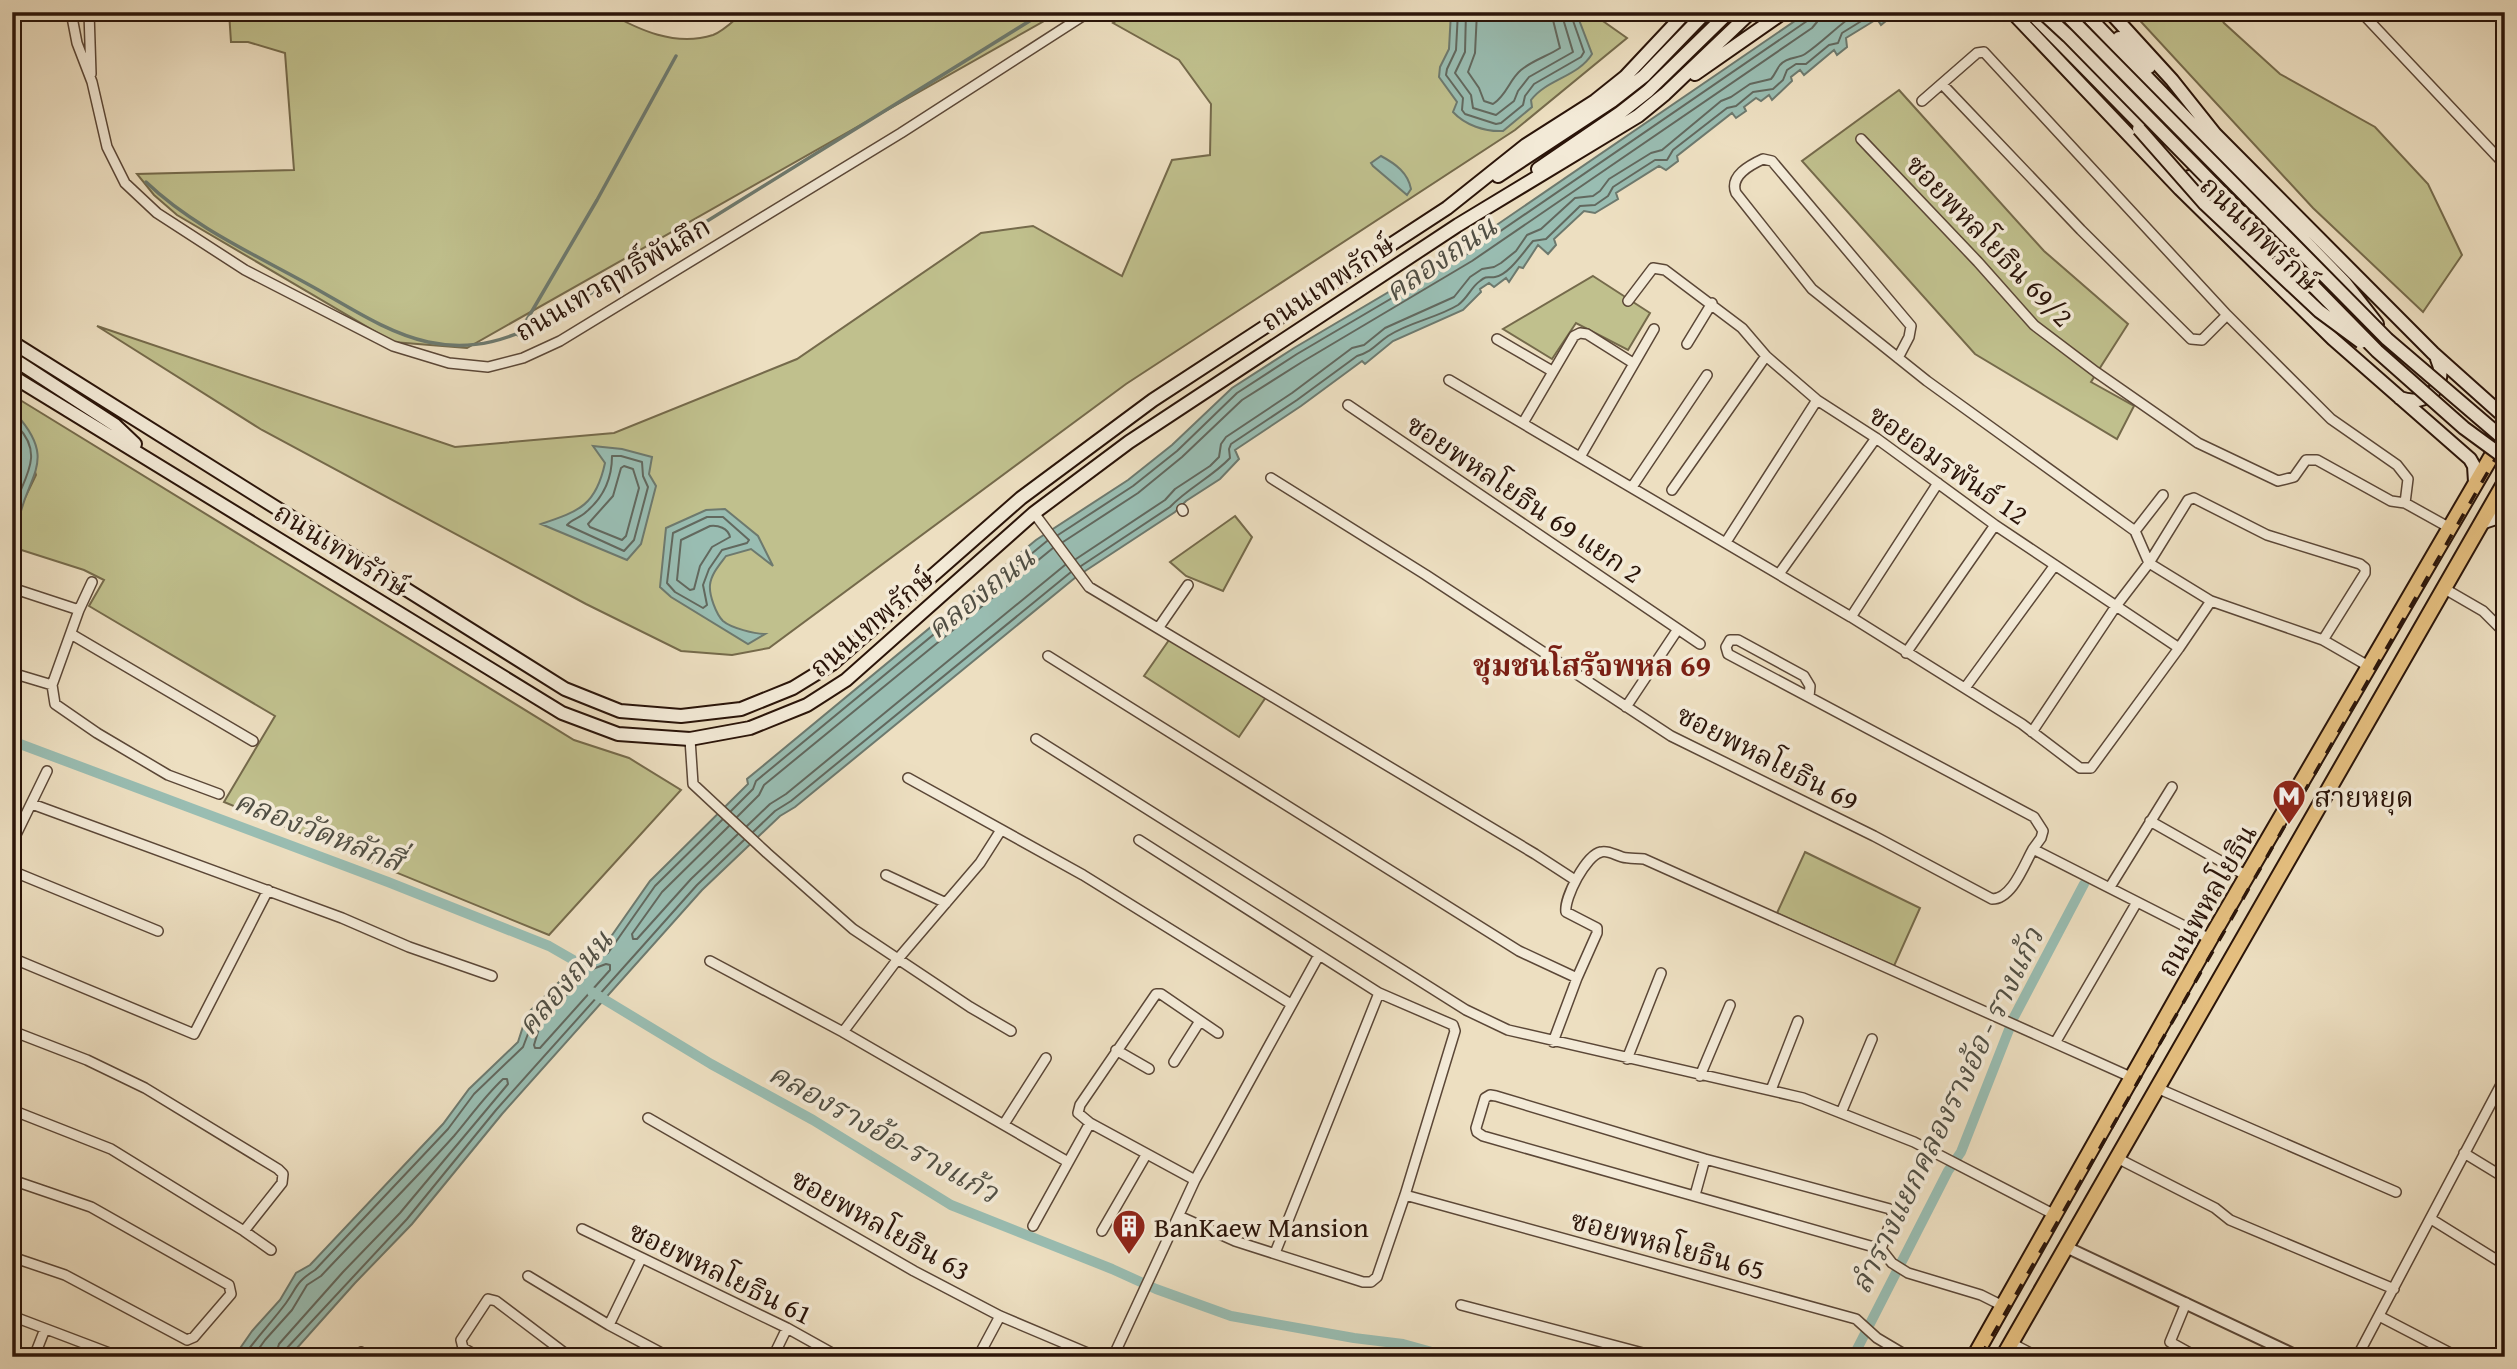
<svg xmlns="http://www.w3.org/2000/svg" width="2517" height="1369" font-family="'Gentium Book Plus','Noto Serif Thai',serif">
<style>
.green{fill:#c0c08d;stroke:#756a4b;stroke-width:2}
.water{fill:#99bdb2;stroke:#6d796e;stroke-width:2}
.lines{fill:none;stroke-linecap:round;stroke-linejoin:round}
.shore{stroke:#62685e;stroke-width:2}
.stream{stroke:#6d796e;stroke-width:3.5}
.canal{stroke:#99bdb2;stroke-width:10}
.minor-casing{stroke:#5b4737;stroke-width:12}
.tertiary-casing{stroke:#5b4737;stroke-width:14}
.secondary-casing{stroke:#2a1409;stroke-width:16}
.primary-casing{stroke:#2a1409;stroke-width:18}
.minor{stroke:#f3ead7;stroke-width:9}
.tertiary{stroke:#f3ead7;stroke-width:10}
.secondary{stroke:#f3ead7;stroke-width:12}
.primary{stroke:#e6c080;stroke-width:14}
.rail{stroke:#2a1409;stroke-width:3.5;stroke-dasharray:12 12;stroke-linecap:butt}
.secondary-bridge-casing{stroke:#2a1409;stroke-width:16;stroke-linecap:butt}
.secondary-bridge{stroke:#f3ead7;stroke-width:12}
.labels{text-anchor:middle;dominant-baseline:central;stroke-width:7;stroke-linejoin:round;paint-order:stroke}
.street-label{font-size:28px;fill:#2a1409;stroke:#f3ead7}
.poi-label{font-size:28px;fill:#2a1409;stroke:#f3ead7;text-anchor:start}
.water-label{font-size:30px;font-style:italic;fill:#514f44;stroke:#f3ead7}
.neighbourhood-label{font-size:30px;font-weight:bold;fill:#7a1f14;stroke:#f3ead7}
</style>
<rect width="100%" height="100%" fill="#eddfc1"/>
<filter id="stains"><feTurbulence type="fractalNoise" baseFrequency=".00286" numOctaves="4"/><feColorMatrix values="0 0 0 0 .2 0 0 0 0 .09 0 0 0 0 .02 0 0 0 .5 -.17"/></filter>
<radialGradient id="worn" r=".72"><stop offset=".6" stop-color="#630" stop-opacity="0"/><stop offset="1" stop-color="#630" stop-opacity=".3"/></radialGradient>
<!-- green -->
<path class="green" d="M 229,12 L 607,12 C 639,30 675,47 713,35 C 724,31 735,19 744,12 L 1060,12 L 467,348 L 393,342 L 177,215 L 154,195 L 137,174 L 294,170 L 285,53 L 248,42 L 231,42 Z
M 641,12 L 716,12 C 692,24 664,24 641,12 Z
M 1129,12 L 1590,12 L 1627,38 L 1515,130 L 1126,384 L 769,648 L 732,655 L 681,651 L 586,604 L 262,430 L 97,326 L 455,447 L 614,433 L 797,359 L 981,233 L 1033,226 L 1122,276 L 1172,160 L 1210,155 L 1211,104 L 1179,60 L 1113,23 Z
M 2132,12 L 2217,12 L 2224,23 L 2280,74 L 2375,127 L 2428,184 L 2462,255 L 2423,312 L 2313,208 Z
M 1899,90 L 2044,251 L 2128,324 L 2091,382 L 2134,406 L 2117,439 L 1975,354 L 1802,161 Z
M 1593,276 L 1650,313 L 1628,350 L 1576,323 L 1552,359 L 1503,329 Z
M 12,395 L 574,740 L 629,758 L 681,790 L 549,935 L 224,802 L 275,716 L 89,606 L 104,580 L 84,570 L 12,547 L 12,527 L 18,524 L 21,506 L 36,475 L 17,414 L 12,436 Z
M 1235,516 L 1252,537 L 1223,591 L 1186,576 L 1170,562 Z
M 1169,640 L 1266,697 L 1239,737 L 1144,676 Z
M 1805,852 L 1920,908 L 1894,966 L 1777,913 Z"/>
<!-- water -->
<path class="water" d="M 1451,12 L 1576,12 L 1592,54 C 1578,77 1547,79 1531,100 L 1532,107 L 1503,131 C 1485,132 1465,125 1453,112 L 1457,102 L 1439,77 L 1440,67 L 1449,49 Z
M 1808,12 L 1897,12 L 1881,25 L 1877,19 L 1846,38 L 1847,47 L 1837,55 L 1834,50 L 1804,75 L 1800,70 L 1791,77 L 1792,81 L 1772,100 L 1769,95 L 1761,101 L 1756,98 L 1744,107 L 1746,111 L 1736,118 L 1732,113 L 1677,156 L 1678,161 L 1666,170 L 1659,166 L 1616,193 L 1618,199 L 1595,213 L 1584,211 L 1554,239 L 1556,245 L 1548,254 L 1538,245 L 1523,268 L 1519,267 L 1509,282 L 1506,278 L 1494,287 L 1489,283 L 1480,289 L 1481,292 L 1463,310 L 1393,341 L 1365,364 L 1362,361 L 1301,406 L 1235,450 L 1239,459 L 1220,479 L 1186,501 L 1175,512 L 1076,577 L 795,807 L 780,816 L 702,890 L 502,1114 L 412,1224 L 355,1283 L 289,1357 L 234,1357 L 252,1331 L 280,1300 L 296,1273 L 310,1265 L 443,1124 L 469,1089 L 518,1042 L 527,1014 L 568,973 L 581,956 L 603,948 L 650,881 L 748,784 L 747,779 L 1036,540 L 1128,480 L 1172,445 L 1232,388 L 1294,348 L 1463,248 Z
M 1381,156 C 1396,164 1408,173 1411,189 L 1407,195 L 1373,166 L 1371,163 Z
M 16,414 C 59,462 26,475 18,524 L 12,527 L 12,436 Z
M 593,446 L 622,449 L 652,457 L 649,474 L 656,486 L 641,544 L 627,560 L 541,524 C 580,511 596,505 605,463 Z
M 725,509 L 758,536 L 773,566 L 751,549 L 726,556 C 720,564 711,574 710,585 C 709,595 716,614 723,621 C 731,628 755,634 765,634 L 748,644 L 671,597 L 660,587 L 666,528 L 706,510 Z"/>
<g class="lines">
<!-- shore -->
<path class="shore" d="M 1458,12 L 1456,50 L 1447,69 L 1446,75 L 1463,98 L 1462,110 L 1465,114 L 1496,124 L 1501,123 L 1523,105 L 1525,96 L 1534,84 L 1581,57 L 1584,52 L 1570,12
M 1466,12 L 1465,52 L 1455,73 L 1471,95 L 1473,108 L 1496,115 L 1514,101 L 1518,91 L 1529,77 L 1573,52 L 1561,12
M 1477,12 L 1475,53 L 1468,72 L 1479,88 L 1484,101 L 1493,104 C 1507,95 1509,80 1521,70 C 1533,60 1548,56 1560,48 L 1551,12
M 12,426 L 18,427 C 48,458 18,484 12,515
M 612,456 L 621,456 L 642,462 L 643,476 L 648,487 L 634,540 L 624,551 L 567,525 C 572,519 580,518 586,512 C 604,497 612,479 612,456 Z
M 624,466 L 633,469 L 639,488 L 626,536 L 622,540 L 590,527 L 588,524 L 613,496 L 621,468 Z
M 707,517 L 723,517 L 749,540 L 747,543 L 722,550 L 709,569 L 703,585 L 707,605 L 703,608 L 675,592 L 667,583 L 673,533 Z
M 710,526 C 718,525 728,528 730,537 L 712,547 L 700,566 L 694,589 L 690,590 L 677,580 L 681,540 Z
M 1058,535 L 1133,486 L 1177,451 L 1237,393 L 1297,354 L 1467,254 L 1807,21 L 1810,12
M 1063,542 L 1138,493 L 1182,457 L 1242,400 L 1302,362 L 1472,261 L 1812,28 L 1817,22 L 1819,12
M 1076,559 L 1165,500 L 1175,489 L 1210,466 L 1219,457 L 1221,444 L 1226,437 L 1292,393 L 1352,348 L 1364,345 L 1385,328 L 1454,297 L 1470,277 L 1482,269 L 1494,267 L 1501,263 L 1516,251 L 1527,235 L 1541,229 L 1575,198 L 1593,196 L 1600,191 L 1609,179 L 1651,153 L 1662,150 L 1721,101 L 1731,97 L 1750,84 L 1771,79 C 1775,75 1776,70 1780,65 C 1788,56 1798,59 1805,54 C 1824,41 1838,25 1858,12
M 1081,566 L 1170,507 C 1188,488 1212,477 1230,458 L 1229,449 L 1231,444 L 1297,400 L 1357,356 C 1373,351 1375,345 1388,336 C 1409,322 1437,318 1458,305 C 1468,298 1471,287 1480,281 C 1487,275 1488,278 1495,277 C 1509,275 1524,251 1533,241 L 1546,239 L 1580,206 L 1595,205 L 1608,196 L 1613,187 L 1655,160 L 1667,160 L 1673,150 L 1727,108 L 1736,106 L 1753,92 L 1773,89 L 1783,80 L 1787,70 L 1796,64 L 1806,64 L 1829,45 L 1838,43 L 1842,33 L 1876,12
M 731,811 L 753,789 L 756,781 L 1047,541
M 737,817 L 759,795 L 764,785 L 1053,548
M 729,826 L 662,892 L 632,934 L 633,939 L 637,939 L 691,879 L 738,834
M 747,826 L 770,804 L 786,794 L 1065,565
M 753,832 L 775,811 L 791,801 L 1071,572
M 606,964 L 610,965 L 610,970 L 540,1048 L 535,1048 L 534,1045 L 541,1022 L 590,970 Z
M 243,1357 C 256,1338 272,1322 286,1303 C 298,1286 295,1283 315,1270 L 448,1129 L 474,1094 L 523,1047 L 534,1018 L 585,962 L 608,953 L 655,886 L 722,820
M 253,1357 L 265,1340 L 292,1310 L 307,1285 L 321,1276 C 365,1229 411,1184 454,1136 C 470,1117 484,1097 503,1079 L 507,1079 L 508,1084 L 400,1213 L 343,1272 L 279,1344 L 275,1357
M 284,1357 L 286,1349 L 407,1219 L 496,1110 L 640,949 L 697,885 L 744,840"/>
<!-- stream -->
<path class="stream" d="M 146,182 C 193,227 256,255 313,287 C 349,307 387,333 428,342 C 474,352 511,339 551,318 L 1044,12
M 518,335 L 597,200 L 676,56"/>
<!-- canal -->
<path class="canal" d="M 12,741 L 388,882 L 549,946 L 589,969
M 592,992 L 711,1064 L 813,1120 L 951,1205 L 1112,1269 L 1156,1289 L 1231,1316 L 1354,1338 L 1403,1344 L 1450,1357
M 1853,1357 L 1948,1171 L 1961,1152 L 2014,1017 L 2084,884"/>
<defs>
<path id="minor" d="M 71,12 L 77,43 L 92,82 L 107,147 L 125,183 L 157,213 L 245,270 L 393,346 L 449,363 L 488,367 L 523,358 L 560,341 L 901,133 L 1089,12
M 89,12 L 91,74
M 2361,12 L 2505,165
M 1942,84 L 2081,230 L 2191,339 L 2202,340 L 2227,315
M 1922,101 L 1977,53 L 1984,52 L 2227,315 L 2331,419 L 2397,465 L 2408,479 L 2405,503
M 1861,139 L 1978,262 L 2034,325 L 2096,372 L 2198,443 L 2278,481 L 2294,477 L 2306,460 L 2317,460 L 2391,501 L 2405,503 L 2450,528
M 1628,301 L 1653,268 L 1665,270 L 1742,328 L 1766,356 L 1817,400 L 1876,438 L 1995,525 L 2179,648 L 2211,601
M 1497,339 L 1552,371
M 1687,344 L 1712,303
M 1898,358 L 1909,337 L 1911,326 L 1772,161 L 1763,159 C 1750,165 1729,176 1736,193 L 1812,289 L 1927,381 L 2135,531 L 2149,563
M 1449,380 L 1851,617 L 2022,724 L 2080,768 L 2091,768 L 2179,648
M 1348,405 L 1700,644
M 1523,423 L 1574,336 L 1580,333 L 1587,334 L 1633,363
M 1580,457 L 1654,329
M 1271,478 L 1426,575 L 1671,736 L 1874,836 L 1992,899 C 2012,899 2024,865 2033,849 L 2210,939
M 1632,487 L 1707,375
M 1672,490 L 1766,356
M 1182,509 L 1183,511
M 1034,513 L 1089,587 L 1535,854 L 1575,880
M 2135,531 L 2163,495
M 1726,542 L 1817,400
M 2149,563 L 2211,601 L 2323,640 L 2370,667
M 1779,574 L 1876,438
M 92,582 L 79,610 L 52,685 L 55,704 L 97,733 L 168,775 L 219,794
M 12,588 L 79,610
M 2445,589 L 2483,611 L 2505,633
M 1851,617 L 1938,483
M 1159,627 L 1188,585
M 71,634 L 253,741
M 1906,653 L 1995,525
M 1048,656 L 1519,951 L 1577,978
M 12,673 L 52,685
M 1965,688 L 2055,565
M 1809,697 L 1810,686 L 1804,676 L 1738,640 L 1730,640 L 1726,647 L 1728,654 L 2034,817 L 2043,831 L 2041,838 L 2033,849
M 1626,707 L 1678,629
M 2505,707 L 2502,722 L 2505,735
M 2032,732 L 2116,606 L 2149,563 L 2188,500 L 2194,498 L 2267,535 L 2360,564 L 2365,568 L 2365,573 L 2323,640
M 690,739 L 693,784 L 767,853 L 853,929 L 970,1007 L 1011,1031
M 1036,739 L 1466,1010 L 1508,1030 L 1803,1098 L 1914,1142 L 2055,1215
M 908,778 L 1083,875 L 1291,1004
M 32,804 L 342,918 L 409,947 L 492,976
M 2150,821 L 2247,876
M 1139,840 L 1379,993 L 1453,1025 L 1455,1031 L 1405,1195 L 1377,1277 L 1371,1282 L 1363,1282 L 1235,1241 L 1179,1216
M 12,843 L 47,771
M 12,871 L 158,931
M 886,875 L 946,903
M 2110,887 L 2172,787
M 12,958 L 194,1034 L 268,890
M 710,961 L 843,1032 L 1068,1162
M 12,1031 L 87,1060 L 145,1088 L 278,1169 L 283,1174 L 282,1183 L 244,1231
M 843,1032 L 897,960 L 980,863 L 1001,830
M 1553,1042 L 1577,978 L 1597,933 L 1597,928 L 1566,912 C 1564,898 1586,855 1601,852 C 1608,850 1615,855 1622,857 C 1629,859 1637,858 1644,859 L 2133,1078
M 2055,1043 L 2137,902
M 1116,1050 L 1149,1069
M 1627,1059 L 1661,973
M 1174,1062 L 1200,1021
M 1700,1076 L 1730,1005
M 2157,1088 L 2396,1192
M 1771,1090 L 1798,1021
M 12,1110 L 111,1149 L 244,1231 L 271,1250
M 1841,1113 L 1872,1039
M 648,1118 L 914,1271 L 1000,1316 L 1097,1357
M 1004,1124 L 1046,1058
M 2464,1153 L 2505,1178
M 2117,1158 L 2215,1208 L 2230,1220 L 2394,1289
M 12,1180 L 91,1207 L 229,1285 L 231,1294 L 194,1337 L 187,1340 L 65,1275 L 12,1257
M 1195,1180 L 1090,1123 L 1078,1113 L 1080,1105 L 1156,994 L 1161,994 L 1218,1033
M 1405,1195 L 1856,1319 L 1877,1338 L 1909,1357
M 1695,1195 L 1705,1159
M 2431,1219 L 2505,1265
M 1033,1226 L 1090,1123
M 582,1229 L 787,1328 L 839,1357
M 1102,1231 L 1146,1155
M 1881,1249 L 1893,1215 L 1890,1209 L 1705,1159 L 1496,1096 L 1490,1095 L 1485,1098 L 1476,1128 L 1477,1132 L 1483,1136 L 1881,1249 L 1892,1263 L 1908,1273 L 1981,1295 L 2003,1306
M 1275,1253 L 1379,993
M 528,1276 L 609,1325 L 669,1357
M 2186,1303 L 2170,1342 L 2197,1357
M 1461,1305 L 1658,1357
M 12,1316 L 120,1357
M 2379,1316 L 2458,1357
M 609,1325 L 641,1259
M 2011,1343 L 2038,1357
M 361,1352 L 369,1357
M 1224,1353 L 1226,1357
M 34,1357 L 45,1329
M 479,1357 L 463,1348 L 461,1340 L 488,1299 L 496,1301 L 570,1357
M 773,1357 L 787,1328
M 978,1357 L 1000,1316
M 1113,1357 L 1195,1180 L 1319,955
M 2357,1357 L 2505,1077"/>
<path id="tertiary" d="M 2066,1247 L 2299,1357"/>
<path id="secondary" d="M 2012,12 L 2180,189 L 2333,339 L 2470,459 L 2474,466 L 2475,482
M 2084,12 L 2345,283 L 2377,324
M 2110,12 L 2172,80 L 2215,134 L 2433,353 L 2499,412 L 2505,414
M 2033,15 L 2151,135
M 2119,38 L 2149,67
M 1695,74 L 1784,12
M 1538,169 L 1620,113 L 1648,91 L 1729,12
M 1498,176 L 1612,101 L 1644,76 L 1706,12
M 2189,177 L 2240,229
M 12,342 L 565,689 L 620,711 L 681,716 L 741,709 L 793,688 L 832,664 L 1021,498 L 1153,400 L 1447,208 L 1526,145 L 1595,101 L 1625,77 L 1686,12
M 12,358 L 115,425 L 135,444
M 12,376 L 562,713 L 618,734 L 690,739 L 750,728 L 807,705 L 846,680 L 1034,513 L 1129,442 L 1458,225 L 1638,116 L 1665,94 L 1751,12
M 2400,398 C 2427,408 2449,385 2437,359
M 2481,523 L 2505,515"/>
<path id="primary" d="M 1974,1357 L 2210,939 L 2505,433
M 2003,1357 L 2505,482"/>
</defs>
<!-- minor casing -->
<use href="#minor" class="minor-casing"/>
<!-- tertiary casing -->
<use href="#tertiary" class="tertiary-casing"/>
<!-- secondary casing -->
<use href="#secondary" class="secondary-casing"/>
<!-- primary casing -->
<use href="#primary" class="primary-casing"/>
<!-- minor -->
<use href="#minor" class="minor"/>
<!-- tertiary -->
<use href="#tertiary" class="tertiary"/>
<!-- secondary -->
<use href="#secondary" class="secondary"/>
<!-- primary -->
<use href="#primary" class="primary"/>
<!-- rail -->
<path class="rail" d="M 1980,1357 L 2505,442"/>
<defs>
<path id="secondary-bridge" d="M 2042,12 L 2068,36 L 2377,351 L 2464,428 L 2505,458
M 2064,12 L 2387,339 L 2505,440
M 2139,129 L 2205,204 L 2319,311 L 2361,342"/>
</defs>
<!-- secondary-bridge casing -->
<use href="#secondary-bridge" class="secondary-bridge-casing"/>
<!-- secondary-bridge -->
<use href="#secondary-bridge" class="secondary-bridge"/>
</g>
<!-- icons -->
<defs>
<symbol id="metro-pin" viewBox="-11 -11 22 30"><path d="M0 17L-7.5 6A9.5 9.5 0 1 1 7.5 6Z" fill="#8f2418" stroke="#f3ead7"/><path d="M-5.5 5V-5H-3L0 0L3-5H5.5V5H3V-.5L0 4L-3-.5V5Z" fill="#fff"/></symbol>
<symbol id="building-pin" viewBox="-11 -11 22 30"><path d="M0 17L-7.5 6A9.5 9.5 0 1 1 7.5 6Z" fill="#8f2418" stroke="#f3ead7"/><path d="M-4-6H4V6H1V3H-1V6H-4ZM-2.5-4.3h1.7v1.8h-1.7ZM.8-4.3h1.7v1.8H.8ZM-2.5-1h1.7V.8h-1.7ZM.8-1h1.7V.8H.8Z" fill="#fff"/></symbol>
</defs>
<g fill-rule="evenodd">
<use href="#metro-pin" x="2270" y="777" width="38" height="52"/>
<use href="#building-pin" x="1110" y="1207" width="38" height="52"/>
</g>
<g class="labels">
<!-- street labels -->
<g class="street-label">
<text transform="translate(2260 233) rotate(44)">ถนนเทพรักษ์</text>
<text transform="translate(1990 240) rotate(46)">ซอยพหลโยธิน 69/2</text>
<text transform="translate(612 278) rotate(-30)">ถนนเทวฤทธิ์พันลึก</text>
<text transform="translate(1327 282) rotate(-33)">ถนนเทพรักษ์</text>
<text transform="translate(1949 464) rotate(35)">ซอยอมรพันธ์ 12</text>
<text transform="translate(1525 498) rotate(34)">ซอยพหลโยธิน 69 แยก 2</text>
<text transform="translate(342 549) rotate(32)">ถนนเทพรักษ์</text>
<text transform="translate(871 622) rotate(-40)">ถนนเทพรักษ์</text>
<text transform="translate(1768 757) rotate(27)">ซอยพหลโยธิน 69</text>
<text transform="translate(2206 900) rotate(-60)">ถนนพหลโยธิน</text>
<text transform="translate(881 1224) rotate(29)">ซอยพหลโยธิน 63</text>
<text transform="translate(1668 1244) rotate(15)">ซอยพหลโยธิน 65</text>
<text transform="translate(721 1272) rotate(26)">ซอยพหลโยธิน 61</text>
</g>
<!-- poi labels -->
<g class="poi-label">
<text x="2314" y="796">สายหยุด</text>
<text x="1154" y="1226">BanKaew Mansion</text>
</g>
<!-- water labels -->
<g class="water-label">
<text transform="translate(1440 258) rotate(-34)">คลองถนน</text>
<text transform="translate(980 592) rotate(-38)">คลองถนน</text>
<text transform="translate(319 830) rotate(21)">คลองวัดหลักสี่</text>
<text transform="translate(564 982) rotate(-49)">คลองถนน</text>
<text transform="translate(1946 1110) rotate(-64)">ลำรางแยกคลองรางอ้อ - รางแก้ว</text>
<text transform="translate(884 1132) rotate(29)">คลองรางอ้อ-รางแก้ว</text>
</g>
<!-- neighbourhood labels -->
<g class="neighbourhood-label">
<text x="1592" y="665">ชุมชนโสรัจพหล 69</text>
</g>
</g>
<!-- margin -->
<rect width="2517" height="1369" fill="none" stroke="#eddfc1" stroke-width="42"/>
<rect x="14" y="14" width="2489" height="1341" fill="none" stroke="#2a1409" stroke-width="3.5"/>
<rect x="21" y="21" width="2475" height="1327" fill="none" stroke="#2a1409" stroke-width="2"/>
<rect width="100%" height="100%" filter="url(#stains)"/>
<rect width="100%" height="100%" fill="url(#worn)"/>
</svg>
